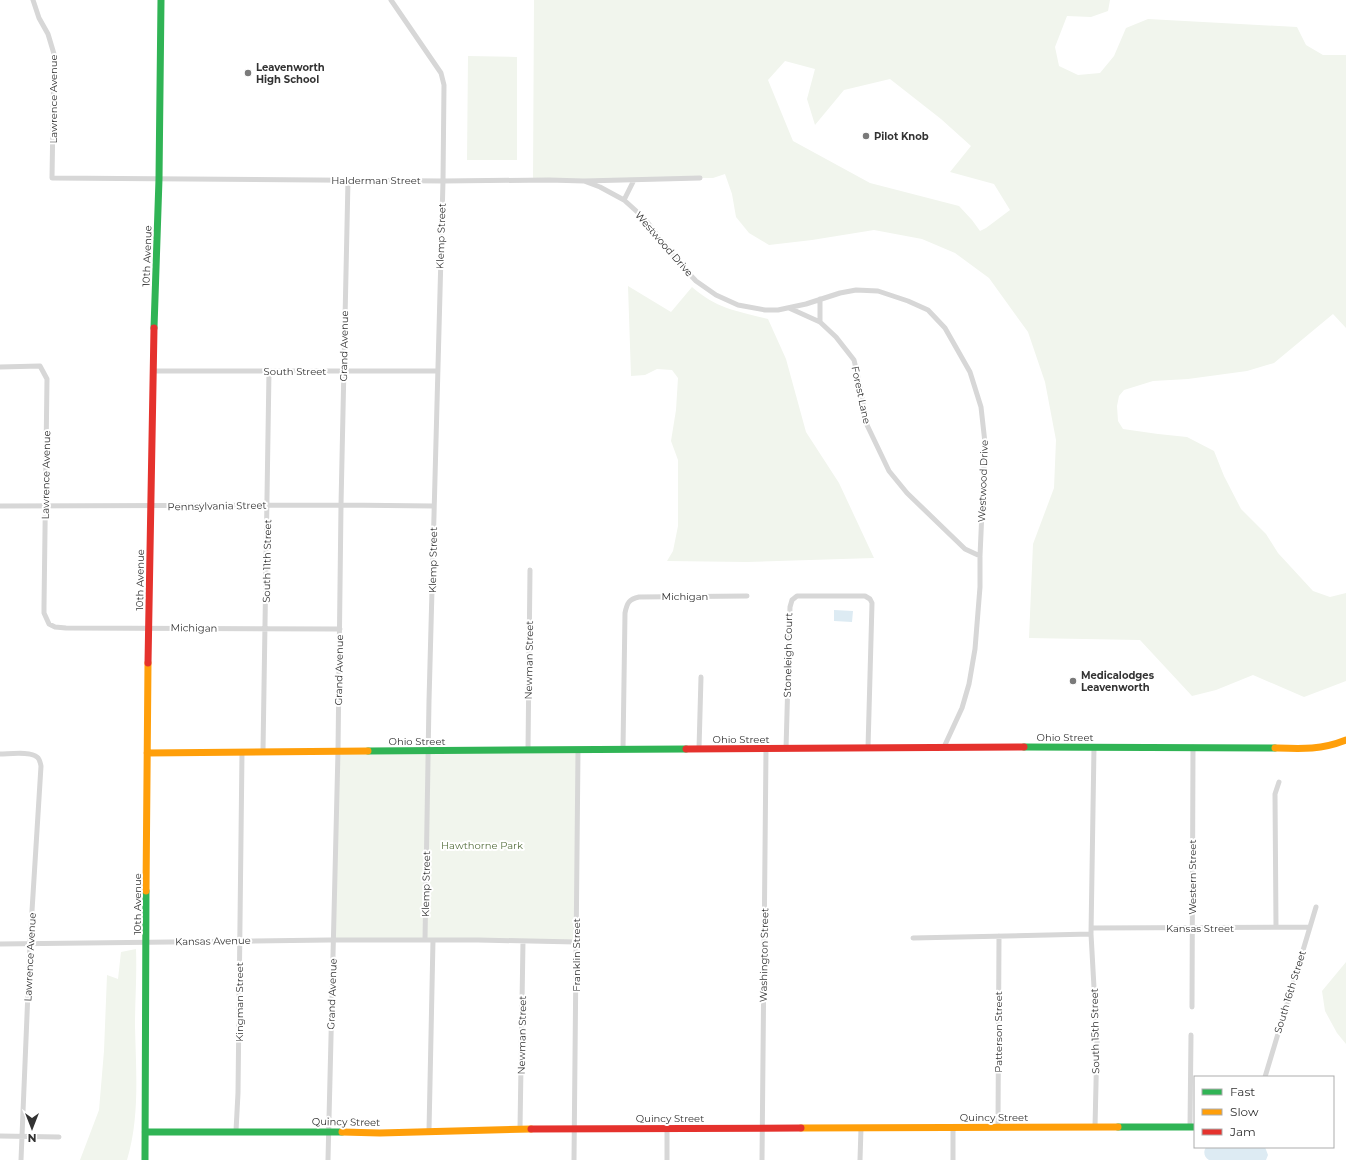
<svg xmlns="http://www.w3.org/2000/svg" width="1346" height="1160" font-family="Montserrat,sans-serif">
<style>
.green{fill:#f1f5ed;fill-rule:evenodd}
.water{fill:#ddebf3}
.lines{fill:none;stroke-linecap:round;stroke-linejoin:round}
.street{stroke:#d7d7d7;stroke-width:5}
.fast{stroke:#30b455;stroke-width:7}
.slow{stroke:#ff9f0a;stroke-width:7}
.jam{stroke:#e5322d;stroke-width:7}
.poi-dot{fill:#7a7a7a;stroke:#fff;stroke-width:1.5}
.labels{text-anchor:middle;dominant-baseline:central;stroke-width:4;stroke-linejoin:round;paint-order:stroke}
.poi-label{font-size:10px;font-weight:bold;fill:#333;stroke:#fff;text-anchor:start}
.street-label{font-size:10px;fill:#333;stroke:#fff}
.park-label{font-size:10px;fill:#56703f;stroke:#fff}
</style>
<rect width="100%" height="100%" fill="#fff"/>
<!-- green -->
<path class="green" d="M 534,0 L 1110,0 L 1108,11 L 1091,17 L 1067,16 L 1055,47 L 1059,66 L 1078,75 L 1100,73 L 1114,56 L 1126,28 L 1148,19 L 1297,27 L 1306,45 L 1323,55 L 1346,55 L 1346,328 L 1333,314 L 1274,363 L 1247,371 L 1188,379 L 1153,381 L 1124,390 L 1119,396 L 1117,406 L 1118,421 L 1123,429 L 1158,434 L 1187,437 L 1214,451 L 1224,476 L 1241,509 L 1266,534 L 1278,553 L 1313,591 L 1330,597 L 1346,593 L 1346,681 L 1304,697 L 1253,675 L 1216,690 L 1192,696 L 1140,640 L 1029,638 L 1033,544 L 1054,488 L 1056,440 L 1045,382 L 1028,332 L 989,278 L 955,253 L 922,239 L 874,230 L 812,240 L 769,245 L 749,233 L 736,217 L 732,194 L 725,174 L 713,178 L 700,178 L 533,180 ZM 785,61 L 815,69 L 807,99 L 815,125 L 844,90 L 890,79 L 941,119 L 971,146 L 950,172 L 994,184 L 1010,210 L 986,228 L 980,231 L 972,220 L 959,206 L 870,183 L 793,141 L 768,80 Z
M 468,56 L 517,57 L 517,160 L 467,160 Z
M 628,286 L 671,312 L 692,287 C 717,309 737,311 768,319 L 786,359 L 806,432 L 839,483 L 874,558 L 747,562 L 667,561 L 673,551 L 678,526 L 678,460 L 671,441 L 676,410 L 678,378 L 672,370 L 657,369 L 645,375 L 631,376 Z
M 578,750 L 576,942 L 334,940 L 338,751 Z
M 136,949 C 137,975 135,1000 135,1026 C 136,1071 140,1117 127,1160 L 80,1160 L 99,1110 L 104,1051 L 107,975 L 118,979 L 121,952 Z
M 1346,962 L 1346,1044 L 1337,1033 L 1325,1011 L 1322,991 Z"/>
<!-- water -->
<path class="water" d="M 834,610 L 853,611 L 852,622 L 834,621 Z
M 1206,1147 L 1265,1147 L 1268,1155 L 1266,1160 L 1209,1160 C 1204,1157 1203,1152 1206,1147 Z"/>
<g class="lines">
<!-- street -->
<path class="street" d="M 33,0 L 39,18 L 48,34 L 54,54 L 52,178 L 443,181 L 549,180 L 584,181 L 700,178
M 391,0 L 441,73 L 444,85 L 443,181 L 429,701 L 425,940
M 584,181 L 600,187 L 624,200 L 644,218 L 679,263 L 696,281 L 716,295 L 738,305 L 765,310 L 778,310 L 806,304 L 840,293 L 856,290 L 878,291 L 908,301 L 928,310 L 945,328 L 970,372 L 981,407 L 985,443 L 980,556 L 980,587 L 975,649 L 969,684 L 962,708 L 944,747
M 624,200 L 634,180
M 789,308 L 820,322 L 836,337 L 854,360 L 858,377 L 867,425 L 889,471 L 907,493 L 965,549 L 980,556
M 820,322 L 820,299
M 0,367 L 40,366 L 47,379 L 44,607 L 44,613 L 49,624 L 55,627 L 66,628 L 340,629
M 153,371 L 437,371
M 0,506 L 341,505 L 433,506
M 1094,747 L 1091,934 L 1097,1041 L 1095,1127
M 623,749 L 625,613 C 627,603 629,599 639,597 L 747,596
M 699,749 L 701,677
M 786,749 L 790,607 L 792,600 L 797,596 L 865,596 L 870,599 L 872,603 L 868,748
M 528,750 L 530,570
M 263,751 L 269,371
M 0,754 C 9,754 31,751 37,757 C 40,759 40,762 41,766 L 30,943 L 21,1160
M 1276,927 L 1275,794 L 1279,782
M 1091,928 L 1309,927
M 913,938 L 1091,934
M 0,944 L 329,940 L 478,940 L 576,942
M 1192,1007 L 1193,747
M 1265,1077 L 1316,907
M 998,1127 L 999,936
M 1190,1127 L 1191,1035
M 520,1129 L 523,941
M 236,1131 L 238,1093 L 242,752
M 429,1131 L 433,940
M 0,1136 L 59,1137
M 328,1160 L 338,751 L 341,505 L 348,180
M 574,1160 L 578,750
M 667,1160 L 667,1128
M 762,1160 L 766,749
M 860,1160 L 861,1128
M 953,1160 L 953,1127"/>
<!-- fast -->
<path class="fast" d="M 154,328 L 159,179 L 161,0
M 1024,747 L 1275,748
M 368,751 L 686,749
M 1118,1127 L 1195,1127
M 145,1132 L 342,1132
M 145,1160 L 146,891"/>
<!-- slow -->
<path class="slow" d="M 1275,748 C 1302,749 1321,750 1346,740
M 147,753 L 368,751
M 146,891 L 148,663
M 801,1128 L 1118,1127
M 342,1132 L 380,1133 L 531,1129"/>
<!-- jam -->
<path class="jam" d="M 148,663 L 154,328
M 686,749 L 1024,747
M 531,1129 L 801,1128"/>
</g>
<!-- markers -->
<g class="poi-dot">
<circle cx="248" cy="73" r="4"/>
<circle cx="866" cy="136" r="4"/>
<circle cx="1073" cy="681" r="4"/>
</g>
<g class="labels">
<!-- poi labels -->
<g class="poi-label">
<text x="256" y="67">Leavenworth<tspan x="256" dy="12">High School</tspan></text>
<text x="874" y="136">Pilot Knob</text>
<text x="1081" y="675">Medicalodges<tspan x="1081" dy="12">Leavenworth</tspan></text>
</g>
<!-- street labels -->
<g class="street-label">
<text transform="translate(53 99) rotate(-90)">Lawrence Avenue</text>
<text x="376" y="180">Halderman Street</text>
<text transform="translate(441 236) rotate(-88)">Klemp Street</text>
<text transform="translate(664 244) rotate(49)">Westwood Drive</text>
<text transform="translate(147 256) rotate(-88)">10th Avenue</text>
<text transform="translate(344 346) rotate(-89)">Grand Avenue</text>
<text x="295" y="371">South Street</text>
<text transform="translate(861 395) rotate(78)">Forest Lane</text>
<text transform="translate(46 475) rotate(-89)">Lawrence Avenue</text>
<text transform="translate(983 481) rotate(-88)">Westwood Drive</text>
<text transform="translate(217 506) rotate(-1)">Pennsylvania Street</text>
<text transform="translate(433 560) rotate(-89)">Klemp Street</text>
<text transform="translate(267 561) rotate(-89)">South 11th Street</text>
<text transform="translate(140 580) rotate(-89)">10th Avenue</text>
<text x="685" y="596">Michigan</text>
<text transform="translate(194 628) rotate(1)">Michigan</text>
<text transform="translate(788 655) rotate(-89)">Stoneleigh Court</text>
<text transform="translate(529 660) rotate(-89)">Newman Street</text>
<text transform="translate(339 670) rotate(-89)">Grand Avenue</text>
<text x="1065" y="737">Ohio Street</text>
<text x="741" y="739">Ohio Street</text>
<text x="417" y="741">Ohio Street</text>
<text transform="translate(1192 877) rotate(-90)">Western Street</text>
<text transform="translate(426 884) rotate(-89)">Klemp Street</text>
<text transform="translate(137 904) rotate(-90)">10th Avenue</text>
<text x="1200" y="928">Kansas Street</text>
<text transform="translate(213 941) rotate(-1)">Kansas Avenue</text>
<text transform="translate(576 955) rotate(-90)">Franklin Street</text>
<text transform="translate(764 955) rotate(-89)">Washington Street</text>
<text transform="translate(30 957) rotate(-87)">Lawrence Avenue</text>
<text transform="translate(1290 992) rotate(-73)">South 16th Street</text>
<text transform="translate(332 994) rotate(-88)">Grand Avenue</text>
<text transform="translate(239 1002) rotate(-90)">Kingman Street</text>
<text transform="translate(1095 1031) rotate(-91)">South 15th Street</text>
<text transform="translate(998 1032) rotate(-90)">Patterson Street</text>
<text transform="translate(522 1035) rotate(-89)">Newman Street</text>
<text x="994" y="1117">Quincy Street</text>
<text x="670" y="1118">Quincy Street</text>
<text transform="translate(346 1122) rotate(1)">Quincy Street</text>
</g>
<!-- park labels -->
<g class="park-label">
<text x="482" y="845">Hawthorne Park</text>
</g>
</g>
<!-- legend -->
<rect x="1194" y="1076" width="140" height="72" fill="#ffffff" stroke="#adadad"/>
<rect x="1202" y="1089" width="20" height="6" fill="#30b455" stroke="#adadad"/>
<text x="1230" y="1096" font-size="12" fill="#333333">Fast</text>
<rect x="1202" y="1109" width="20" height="6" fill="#ff9f0a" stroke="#adadad"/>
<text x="1230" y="1116" font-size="12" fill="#333333">Slow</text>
<rect x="1202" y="1129" width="20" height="6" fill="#e5322d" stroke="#adadad"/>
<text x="1230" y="1136" font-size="12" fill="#333333">Jam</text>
<!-- north arrow -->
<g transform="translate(32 1128) rotate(180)" stroke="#ffffff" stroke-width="3" paint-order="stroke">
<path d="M0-3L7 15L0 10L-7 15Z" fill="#333333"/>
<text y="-6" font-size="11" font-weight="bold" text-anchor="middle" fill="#333333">N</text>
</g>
</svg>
